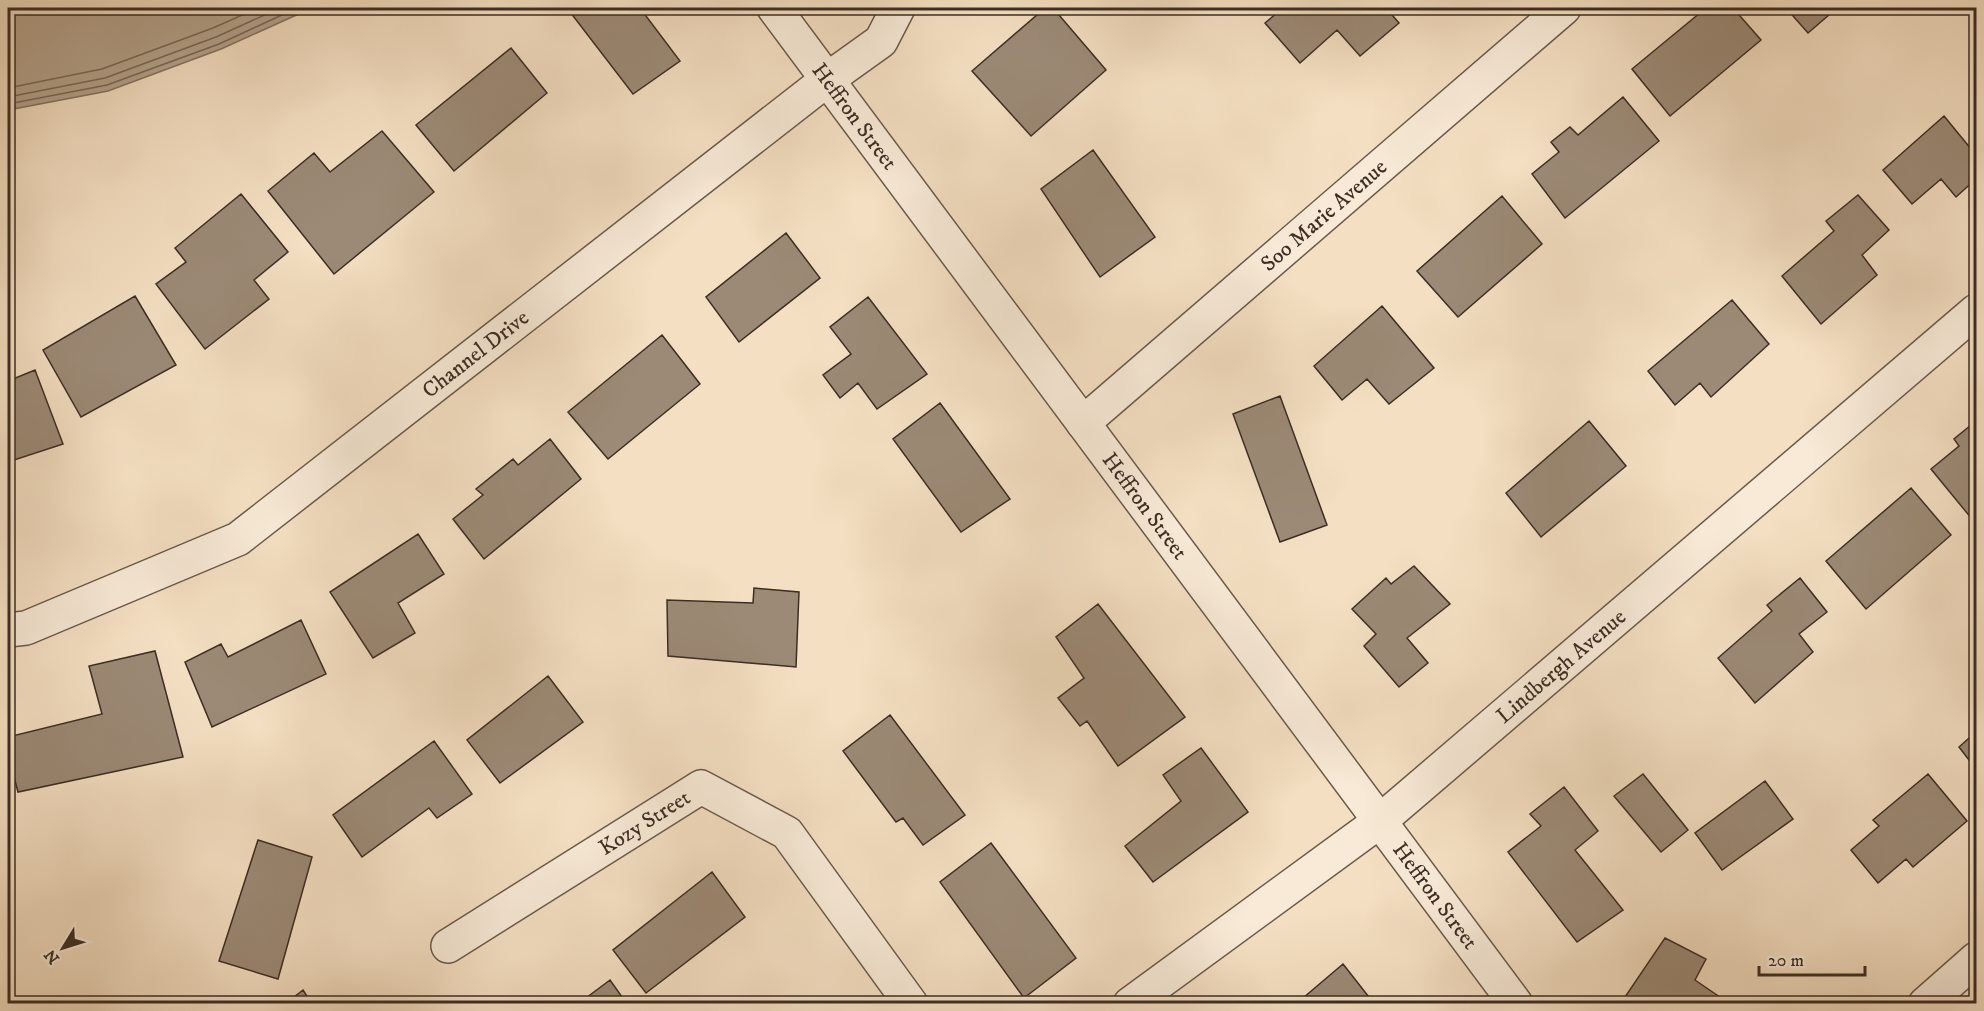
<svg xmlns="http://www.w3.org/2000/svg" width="1984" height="1011" font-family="'IM FELL DW Pica',serif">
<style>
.water{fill:#b5a38c;stroke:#857462;stroke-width:1.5}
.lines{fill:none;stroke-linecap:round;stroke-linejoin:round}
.shore{stroke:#786858;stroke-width:1.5}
.building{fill:#9c8a76;stroke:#3c2e24;stroke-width:1.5}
.minor-casing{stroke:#6a5a4c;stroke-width:36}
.minor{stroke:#f8ead7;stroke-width:33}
.labels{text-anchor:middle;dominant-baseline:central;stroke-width:4.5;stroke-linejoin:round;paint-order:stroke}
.street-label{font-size:22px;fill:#3c2e24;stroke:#f8ead7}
</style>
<rect width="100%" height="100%" fill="#f4dfc2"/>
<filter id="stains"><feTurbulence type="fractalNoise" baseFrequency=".00333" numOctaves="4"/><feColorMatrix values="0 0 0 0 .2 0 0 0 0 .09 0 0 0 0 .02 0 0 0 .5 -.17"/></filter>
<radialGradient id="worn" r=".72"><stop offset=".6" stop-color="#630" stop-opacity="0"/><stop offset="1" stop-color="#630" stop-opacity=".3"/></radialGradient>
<!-- water -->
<path class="water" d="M 8,8 L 312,8 L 221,49 L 108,91 L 8,110 Z"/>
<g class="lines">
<!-- shore -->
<path class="shore" d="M 8,88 L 102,69 L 213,28 L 258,8
M 8,97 L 105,78 L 216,37 L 280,8
M 8,104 L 107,85 L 219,44 L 297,8"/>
</g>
<!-- building -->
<path class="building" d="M 567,8 L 640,8 L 680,61 L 633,94 Z
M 1045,8 L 1053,8 L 1106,70 L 1031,136 L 972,71 Z
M 1283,8 L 1386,8 L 1399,23 L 1360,56 L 1337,30 L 1300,63 L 1265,23 Z
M 1706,8 L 1733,8 L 1761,40 L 1670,116 L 1632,69 Z
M 1786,8 L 1837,8 L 1808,33 Z
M 511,48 L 547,93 L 454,171 L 416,125 Z
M 1623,97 L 1659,141 L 1565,218 L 1532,174 L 1559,152 L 1551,142 L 1570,127 L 1578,135 Z
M 1944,116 L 1976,155 L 1976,179 L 1956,197 L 1941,179 L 1912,204 L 1883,170 Z
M 382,131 L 434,192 L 334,274 L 268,191 L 314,153 L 330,172 Z
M 1093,150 L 1155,237 L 1100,277 L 1041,189 Z
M 241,194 L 288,252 L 254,280 L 269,299 L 205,349 L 156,284 L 186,262 L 175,248 Z
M 1858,195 L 1889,230 L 1862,255 L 1877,275 L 1821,324 L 1782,276 L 1834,231 L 1826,221 Z
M 1502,196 L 1542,244 L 1458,317 L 1417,271 Z
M 786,233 L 820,278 L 739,342 L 706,297 Z
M 135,296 L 176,365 L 81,417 L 43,350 Z
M 868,297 L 927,374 L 877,409 L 858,383 L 840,398 L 823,375 L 851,354 L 830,327 Z
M 1732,300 L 1769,344 L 1711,397 L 1700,383 L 1675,405 L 1648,371 Z
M 1382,306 L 1434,368 L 1389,404 L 1367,379 L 1342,400 L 1314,366 Z
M 662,335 L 700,384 L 608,459 L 568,412 Z
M 35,370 L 63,444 L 8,462 L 8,381 Z
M 1280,396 L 1327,525 L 1280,542 L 1233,414 Z
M 940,403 L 1010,499 L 961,532 L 893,439 Z
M 1589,421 L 1626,466 L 1541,537 L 1506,493 Z
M 1976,421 L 1976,524 L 1931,469 L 1959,446 L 1954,439 Z
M 550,439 L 581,479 L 484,559 L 453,519 L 483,495 L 476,489 L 513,459 L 518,465 Z
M 1911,488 L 1951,535 L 1866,609 L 1826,561 Z
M 418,534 L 444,574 L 398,603 L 415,633 L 373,658 L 330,592 Z
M 1414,566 L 1450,604 L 1407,638 L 1428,663 L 1399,687 L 1364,646 L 1376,634 L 1352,609 L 1386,578 L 1391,584 Z
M 1800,578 L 1827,612 L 1799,634 L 1813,652 L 1755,703 L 1718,658 L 1772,611 L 1767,605 Z
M 754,588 L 799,592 L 796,667 L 668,656 L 667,600 L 753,603 Z
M 1098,604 L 1185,717 L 1118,766 L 1087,721 L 1080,726 L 1058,698 L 1084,678 L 1056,637 Z
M 301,620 L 326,674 L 212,727 L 185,662 L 221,644 L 228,657 Z
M 155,651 L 183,757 L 18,792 L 8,754 L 8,737 L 102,714 L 89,666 Z
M 548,676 L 583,722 L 500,783 L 467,740 Z
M 890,715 L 965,815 L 923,845 L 903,818 L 896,822 L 843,751 Z
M 1976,732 L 1976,769 L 1959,747 Z
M 434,741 L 472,794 L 437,818 L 429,808 L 362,857 L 333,815 Z
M 1201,748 L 1248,812 L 1153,882 L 1125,846 L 1181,801 L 1163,775 Z
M 1643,774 L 1688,830 L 1661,852 L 1614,796 Z
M 1928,774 L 1967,821 L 1913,867 L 1906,859 L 1878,883 L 1851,850 L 1879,826 L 1873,820 Z
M 1765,781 L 1793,819 L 1722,870 L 1695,833 Z
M 1564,787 L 1598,831 L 1575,850 L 1623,910 L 1577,942 L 1508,852 L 1541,826 L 1530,814 Z
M 258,840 L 312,857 L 278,979 L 219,961 Z
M 991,843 L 1076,958 L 1024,998 L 940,882 Z
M 712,872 L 745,917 L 646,993 L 613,950 Z
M 1665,938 L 1706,959 L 1695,980 L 1730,1004 L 1636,1004 L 1625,997 Z
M 1343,964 L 1372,1001 L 1369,1004 L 1296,1004 Z
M 610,980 L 627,1004 L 578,1004 Z
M 303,990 L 312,1004 L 285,1004 Z"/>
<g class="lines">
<defs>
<g id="minor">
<path id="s1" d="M 774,8 L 1516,1004"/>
<path id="s2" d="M 1083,423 L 1564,8"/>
<path id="s3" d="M 8,630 L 26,628 L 238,539 L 828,79 L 881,41 L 898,8"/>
<path id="s4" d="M 448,946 L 701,787 L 787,833 L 911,1004"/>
<path id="s5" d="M 1130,1004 L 1380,821 L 1976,311"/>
<path d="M 1925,1004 L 1976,959"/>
</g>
</defs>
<!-- minor casing -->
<use href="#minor" class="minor-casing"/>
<!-- minor -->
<use href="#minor" class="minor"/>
</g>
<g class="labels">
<!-- street labels -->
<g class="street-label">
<text stroke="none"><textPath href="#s1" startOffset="135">Heffron Street</textPath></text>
<text stroke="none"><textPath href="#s2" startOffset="318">Soo Marie Avenue</textPath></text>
<text stroke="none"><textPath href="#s3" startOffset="549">Channel Drive</textPath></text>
<text stroke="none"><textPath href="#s1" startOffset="621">Heffron Street</textPath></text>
<text stroke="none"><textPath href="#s5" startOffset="548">Lindbergh Avenue</textPath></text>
<text stroke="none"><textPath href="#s4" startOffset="232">Kozy Street</textPath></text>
<text stroke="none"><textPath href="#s1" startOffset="1107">Heffron Street</textPath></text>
</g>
</g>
<!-- margin -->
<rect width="1984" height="1011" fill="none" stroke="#f4dfc2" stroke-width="30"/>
<rect x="9" y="9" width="1966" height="993" fill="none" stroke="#3c2e24" stroke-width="3"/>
<rect x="15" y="15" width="1954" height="981" fill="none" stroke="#3c2e24" stroke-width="1.5"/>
<!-- north arrow -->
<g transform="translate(63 948) rotate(232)" stroke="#f8ead7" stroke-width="4.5" paint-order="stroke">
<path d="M0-4.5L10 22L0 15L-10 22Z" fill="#3c2e24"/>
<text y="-9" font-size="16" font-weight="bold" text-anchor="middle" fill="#3c2e24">N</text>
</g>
<!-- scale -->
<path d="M1759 966v9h106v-9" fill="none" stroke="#3c2e24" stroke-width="3"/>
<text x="1768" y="966" font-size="18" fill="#3c2e24" stroke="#f8ead7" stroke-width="4.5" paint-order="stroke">20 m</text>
<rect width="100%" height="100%" filter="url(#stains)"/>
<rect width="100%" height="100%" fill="url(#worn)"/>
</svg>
